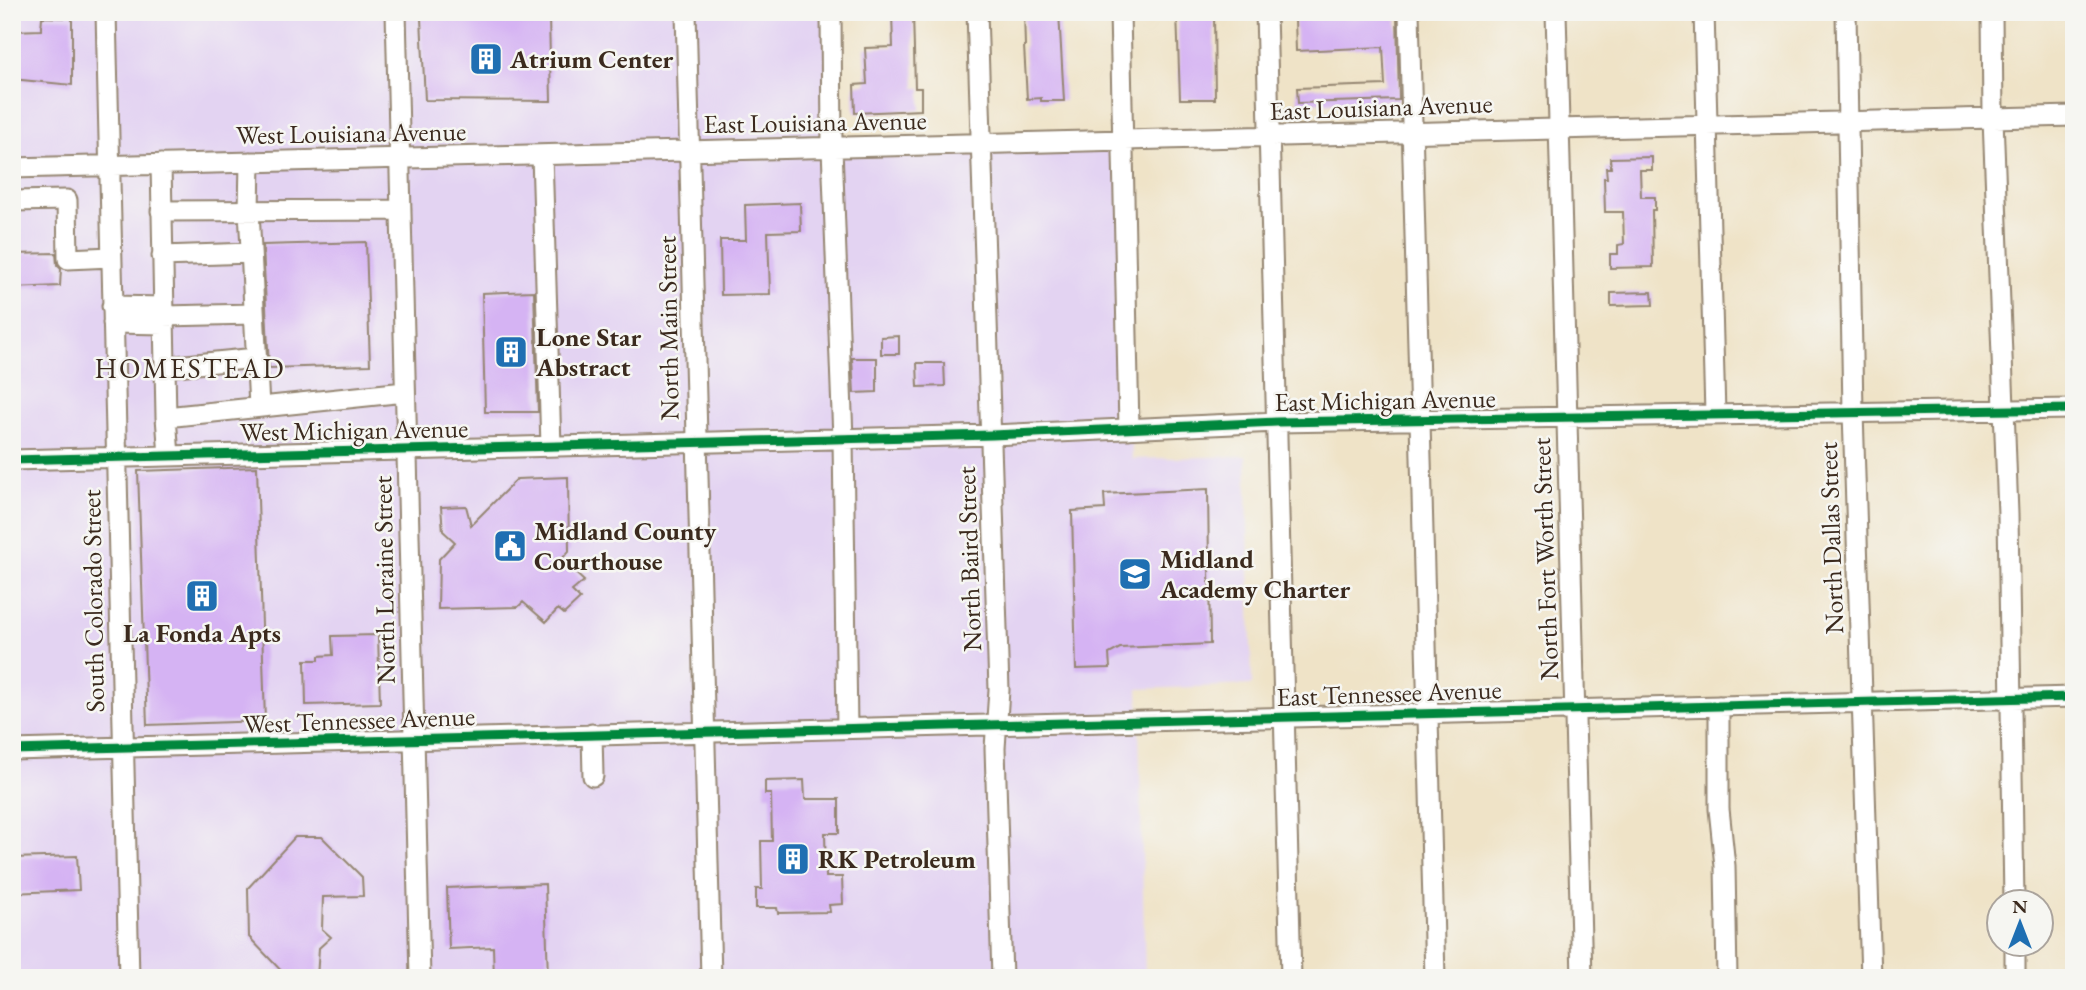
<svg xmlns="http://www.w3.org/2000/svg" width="2086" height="990" font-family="'EB Garamond',serif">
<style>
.built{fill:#e3d3f2}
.building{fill:#d5b3f3}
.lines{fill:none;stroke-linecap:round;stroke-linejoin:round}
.minor-casing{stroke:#958672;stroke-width:23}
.minor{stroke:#fff;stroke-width:19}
.cycleway-casing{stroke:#f6f6f2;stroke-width:13}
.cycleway{stroke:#00873e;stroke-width:9}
.labels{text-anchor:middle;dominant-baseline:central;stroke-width:5;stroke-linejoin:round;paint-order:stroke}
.poi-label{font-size:26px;font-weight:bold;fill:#3b2a1e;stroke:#f6f6f2;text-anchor:start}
.street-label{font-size:26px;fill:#3b2a1e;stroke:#f6f6f2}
.neighbourhood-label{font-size:28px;letter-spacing:2px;fill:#3b2a1e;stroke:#f6f6f2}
</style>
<rect width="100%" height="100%" fill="#f6f6f2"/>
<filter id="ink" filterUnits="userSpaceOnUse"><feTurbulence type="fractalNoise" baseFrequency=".0143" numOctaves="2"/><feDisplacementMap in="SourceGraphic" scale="14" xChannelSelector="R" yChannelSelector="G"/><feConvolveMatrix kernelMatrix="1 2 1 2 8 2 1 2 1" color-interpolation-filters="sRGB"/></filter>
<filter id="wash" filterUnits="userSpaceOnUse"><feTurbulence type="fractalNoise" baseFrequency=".00686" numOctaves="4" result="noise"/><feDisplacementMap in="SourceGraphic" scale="28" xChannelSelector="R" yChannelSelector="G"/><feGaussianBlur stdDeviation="1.57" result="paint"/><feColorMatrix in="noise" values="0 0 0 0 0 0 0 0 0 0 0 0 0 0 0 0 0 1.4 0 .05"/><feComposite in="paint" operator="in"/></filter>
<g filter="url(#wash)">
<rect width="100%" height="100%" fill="#efe3c7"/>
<!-- built -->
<path class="built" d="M 12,12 L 830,12 L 834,146 L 1124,140 L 1132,459 L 1246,456 L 1252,685 L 1138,689 L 1145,978 L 12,978 Z"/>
<g id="blocks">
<!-- building -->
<path class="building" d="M 892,12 L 913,12 L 915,88 L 921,88 L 921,110 L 855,113 L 854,85 L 867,84 L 865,48 L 893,47 Z
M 1024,12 L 1059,12 L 1064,101 L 1041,101 L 1041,98 L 1027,99 L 1024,46 L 1025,46 Z
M 1177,12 L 1214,12 L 1215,99 L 1180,99 Z
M 1397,16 L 1399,100 L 1298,103 L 1297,88 L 1385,85 L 1383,47 L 1296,51 L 1295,19 Z
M 42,17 L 72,18 L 72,85 L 12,79 L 12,31 L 41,30 Z
M 549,17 L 551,101 L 425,100 L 421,18 Z
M 1652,157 L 1652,170 L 1640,170 L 1641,197 L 1655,197 L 1655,210 L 1652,210 L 1653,267 L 1610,268 L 1610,254 L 1618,254 L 1618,245 L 1624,244 L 1623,212 L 1605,212 L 1604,178 L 1607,178 L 1606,168 L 1611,168 L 1610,158 Z
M 800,203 L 801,231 L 768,232 L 770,294 L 721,295 L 720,240 L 746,240 L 745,205 Z
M 366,242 L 370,365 L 269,368 L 263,245 Z
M 56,253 L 57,265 L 61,269 L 60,286 L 12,288 L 12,254 Z
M 534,291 L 538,412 L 485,412 L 482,293 Z
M 1652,292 L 1653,305 L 1611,306 L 1611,293 Z
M 899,336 L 899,354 L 881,354 L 881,337 Z
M 852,358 L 877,358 L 877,392 L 854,393 Z
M 917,363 L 944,363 L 945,386 L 918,387 Z
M 257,467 L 265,721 L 147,725 L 138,471 Z
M 568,477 L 569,551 L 561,560 L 584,581 L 572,591 L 580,599 L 564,614 L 558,609 L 546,622 L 523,602 L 518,607 L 438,609 L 439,559 L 455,542 L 443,531 L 441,507 L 466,506 L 471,525 L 517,479 Z
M 1208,489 L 1210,644 L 1120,648 L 1109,654 L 1110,668 L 1076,669 L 1072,511 L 1105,509 L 1104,494 Z
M 378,635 L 380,703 L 306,705 L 305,660 L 319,660 L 319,656 L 333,655 L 332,636 Z
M 804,780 L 805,799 L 839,799 L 839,833 L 825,833 L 826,877 L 842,877 L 843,904 L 829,905 L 830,912 L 778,913 L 777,908 L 756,908 L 756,889 L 762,889 L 761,841 L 772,841 L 771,794 L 765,794 L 765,781 Z
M 295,837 L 322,837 L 362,877 L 363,896 L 323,897 L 322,929 L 331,937 L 319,948 L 317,978 L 288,978 L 249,937 L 248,888 Z
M 77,856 L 79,890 L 12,893 L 12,858 Z
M 545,884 L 548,978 L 494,978 L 493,947 L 449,949 L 447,888 Z"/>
</g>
</g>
<g filter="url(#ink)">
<use href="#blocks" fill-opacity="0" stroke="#958672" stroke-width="2"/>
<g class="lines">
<defs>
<path id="minor" d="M 106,12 L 129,978
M 396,12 L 420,978
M 686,12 L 711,978
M 831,12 L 832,148 L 843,439 L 847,728
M 977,12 L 999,690 L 995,748 L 1002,978
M 1120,12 L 1129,429
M 1266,12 L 1291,978
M 1409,12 L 1435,978
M 1556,12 L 1582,978
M 1704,12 L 1715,414
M 1846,12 L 1853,412 L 1871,978
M 1992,12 L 1993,118 L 2008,514 L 2014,902
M 542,155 L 551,446
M 250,162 L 249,210 L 259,407
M 161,164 L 166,417 L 405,392
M 12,168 L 2074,116
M 12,201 L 67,200 L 68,259 L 111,257
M 161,211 L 401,210
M 162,256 L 251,253
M 112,306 L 164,307
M 164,316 L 254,314
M 113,323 L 164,324
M 166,367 L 256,358
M 166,417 L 169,456
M 12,460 L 992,435 L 1277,422 L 2074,409
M 1719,706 L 1719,809 L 1725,866 L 1727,978
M 592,734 L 593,776
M 12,750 L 2074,697
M 2015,944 L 2015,978"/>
</defs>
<!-- minor casing -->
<use href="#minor" class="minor-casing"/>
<!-- minor -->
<use href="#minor" class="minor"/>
<defs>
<path id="cycleway" d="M 12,460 L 992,435 L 1277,422 L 2074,409
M 12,750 L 2074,697"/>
</defs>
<!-- cycleway casing -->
<use href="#cycleway" class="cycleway-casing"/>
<!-- cycleway -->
<use href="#cycleway" class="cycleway"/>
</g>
</g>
<!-- icons -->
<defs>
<symbol id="building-square" viewBox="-11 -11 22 22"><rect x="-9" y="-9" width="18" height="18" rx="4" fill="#1f6fb2" stroke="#f6f6f2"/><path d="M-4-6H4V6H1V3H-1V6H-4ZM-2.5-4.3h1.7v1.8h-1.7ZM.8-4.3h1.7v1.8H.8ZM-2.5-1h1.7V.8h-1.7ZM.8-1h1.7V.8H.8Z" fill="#fff"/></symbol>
<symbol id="civic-square" viewBox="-11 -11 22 22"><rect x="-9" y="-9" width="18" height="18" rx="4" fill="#1f6fb2" stroke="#f6f6f2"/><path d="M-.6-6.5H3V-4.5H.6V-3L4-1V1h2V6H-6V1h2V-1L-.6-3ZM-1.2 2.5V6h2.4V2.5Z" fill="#fff"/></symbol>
<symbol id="school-square" viewBox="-11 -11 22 22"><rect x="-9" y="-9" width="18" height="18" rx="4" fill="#1f6fb2" stroke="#f6f6f2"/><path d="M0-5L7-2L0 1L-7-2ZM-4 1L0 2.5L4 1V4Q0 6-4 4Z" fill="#fff"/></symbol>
</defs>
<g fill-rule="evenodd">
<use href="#building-square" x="467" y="40" width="38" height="38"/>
<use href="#building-square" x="492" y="333" width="38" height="38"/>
<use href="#civic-square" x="491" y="527" width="38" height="38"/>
<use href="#school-square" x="1116" y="555" width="38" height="38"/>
<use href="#building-square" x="183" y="577" width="38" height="38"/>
<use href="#building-square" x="774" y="840" width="38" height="38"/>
</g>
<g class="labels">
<!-- poi labels -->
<g class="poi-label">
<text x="510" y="59">Atrium Center</text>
<text x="536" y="337">Lone Star<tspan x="536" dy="30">Abstract</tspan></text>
<text x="534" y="531">Midland County<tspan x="534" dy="30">Courthouse</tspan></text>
<text x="1160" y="559">Midland<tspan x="1160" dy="30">Academy Charter</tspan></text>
<text x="202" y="633" text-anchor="middle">La Fonda Apts</text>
<text x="818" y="859">RK Petroleum</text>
</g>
<!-- street labels -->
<g class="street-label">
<text transform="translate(1381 107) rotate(-2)">East Louisiana Avenue</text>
<text transform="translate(815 122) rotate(-1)">East Louisiana Avenue</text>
<text transform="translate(351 133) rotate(-1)">West Louisiana Avenue</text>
<text transform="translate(668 328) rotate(-91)">North Main Street</text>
<text transform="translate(1385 400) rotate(-1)">East Michigan Avenue</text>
<text transform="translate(354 430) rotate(-1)">West Michigan Avenue</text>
<text transform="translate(1831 538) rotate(-92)">North Dallas Street</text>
<text transform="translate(969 559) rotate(-92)">North Baird Street</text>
<text transform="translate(1545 559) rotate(-92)">North Fort Worth Street</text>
<text transform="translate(384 580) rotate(-91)">North Loraine Street</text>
<text transform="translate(93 601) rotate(-91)">South Colorado Street</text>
<text transform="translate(1389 693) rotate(-2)">East Tennessee Avenue</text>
<text transform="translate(359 720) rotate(-2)">West Tennessee Avenue</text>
</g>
<!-- neighbourhood labels -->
<g class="neighbourhood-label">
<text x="190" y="368">HOMESTEAD</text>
</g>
</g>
<!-- margin -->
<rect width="2086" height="990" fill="none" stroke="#f6f6f2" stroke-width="42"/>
<!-- north arrow -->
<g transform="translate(2020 923)"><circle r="33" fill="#f6f6f2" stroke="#aba49d" stroke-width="2"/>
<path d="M0-5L12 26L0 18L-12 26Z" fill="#1f6fb2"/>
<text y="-10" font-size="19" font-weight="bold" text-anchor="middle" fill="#3b2a1e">N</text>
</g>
</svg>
